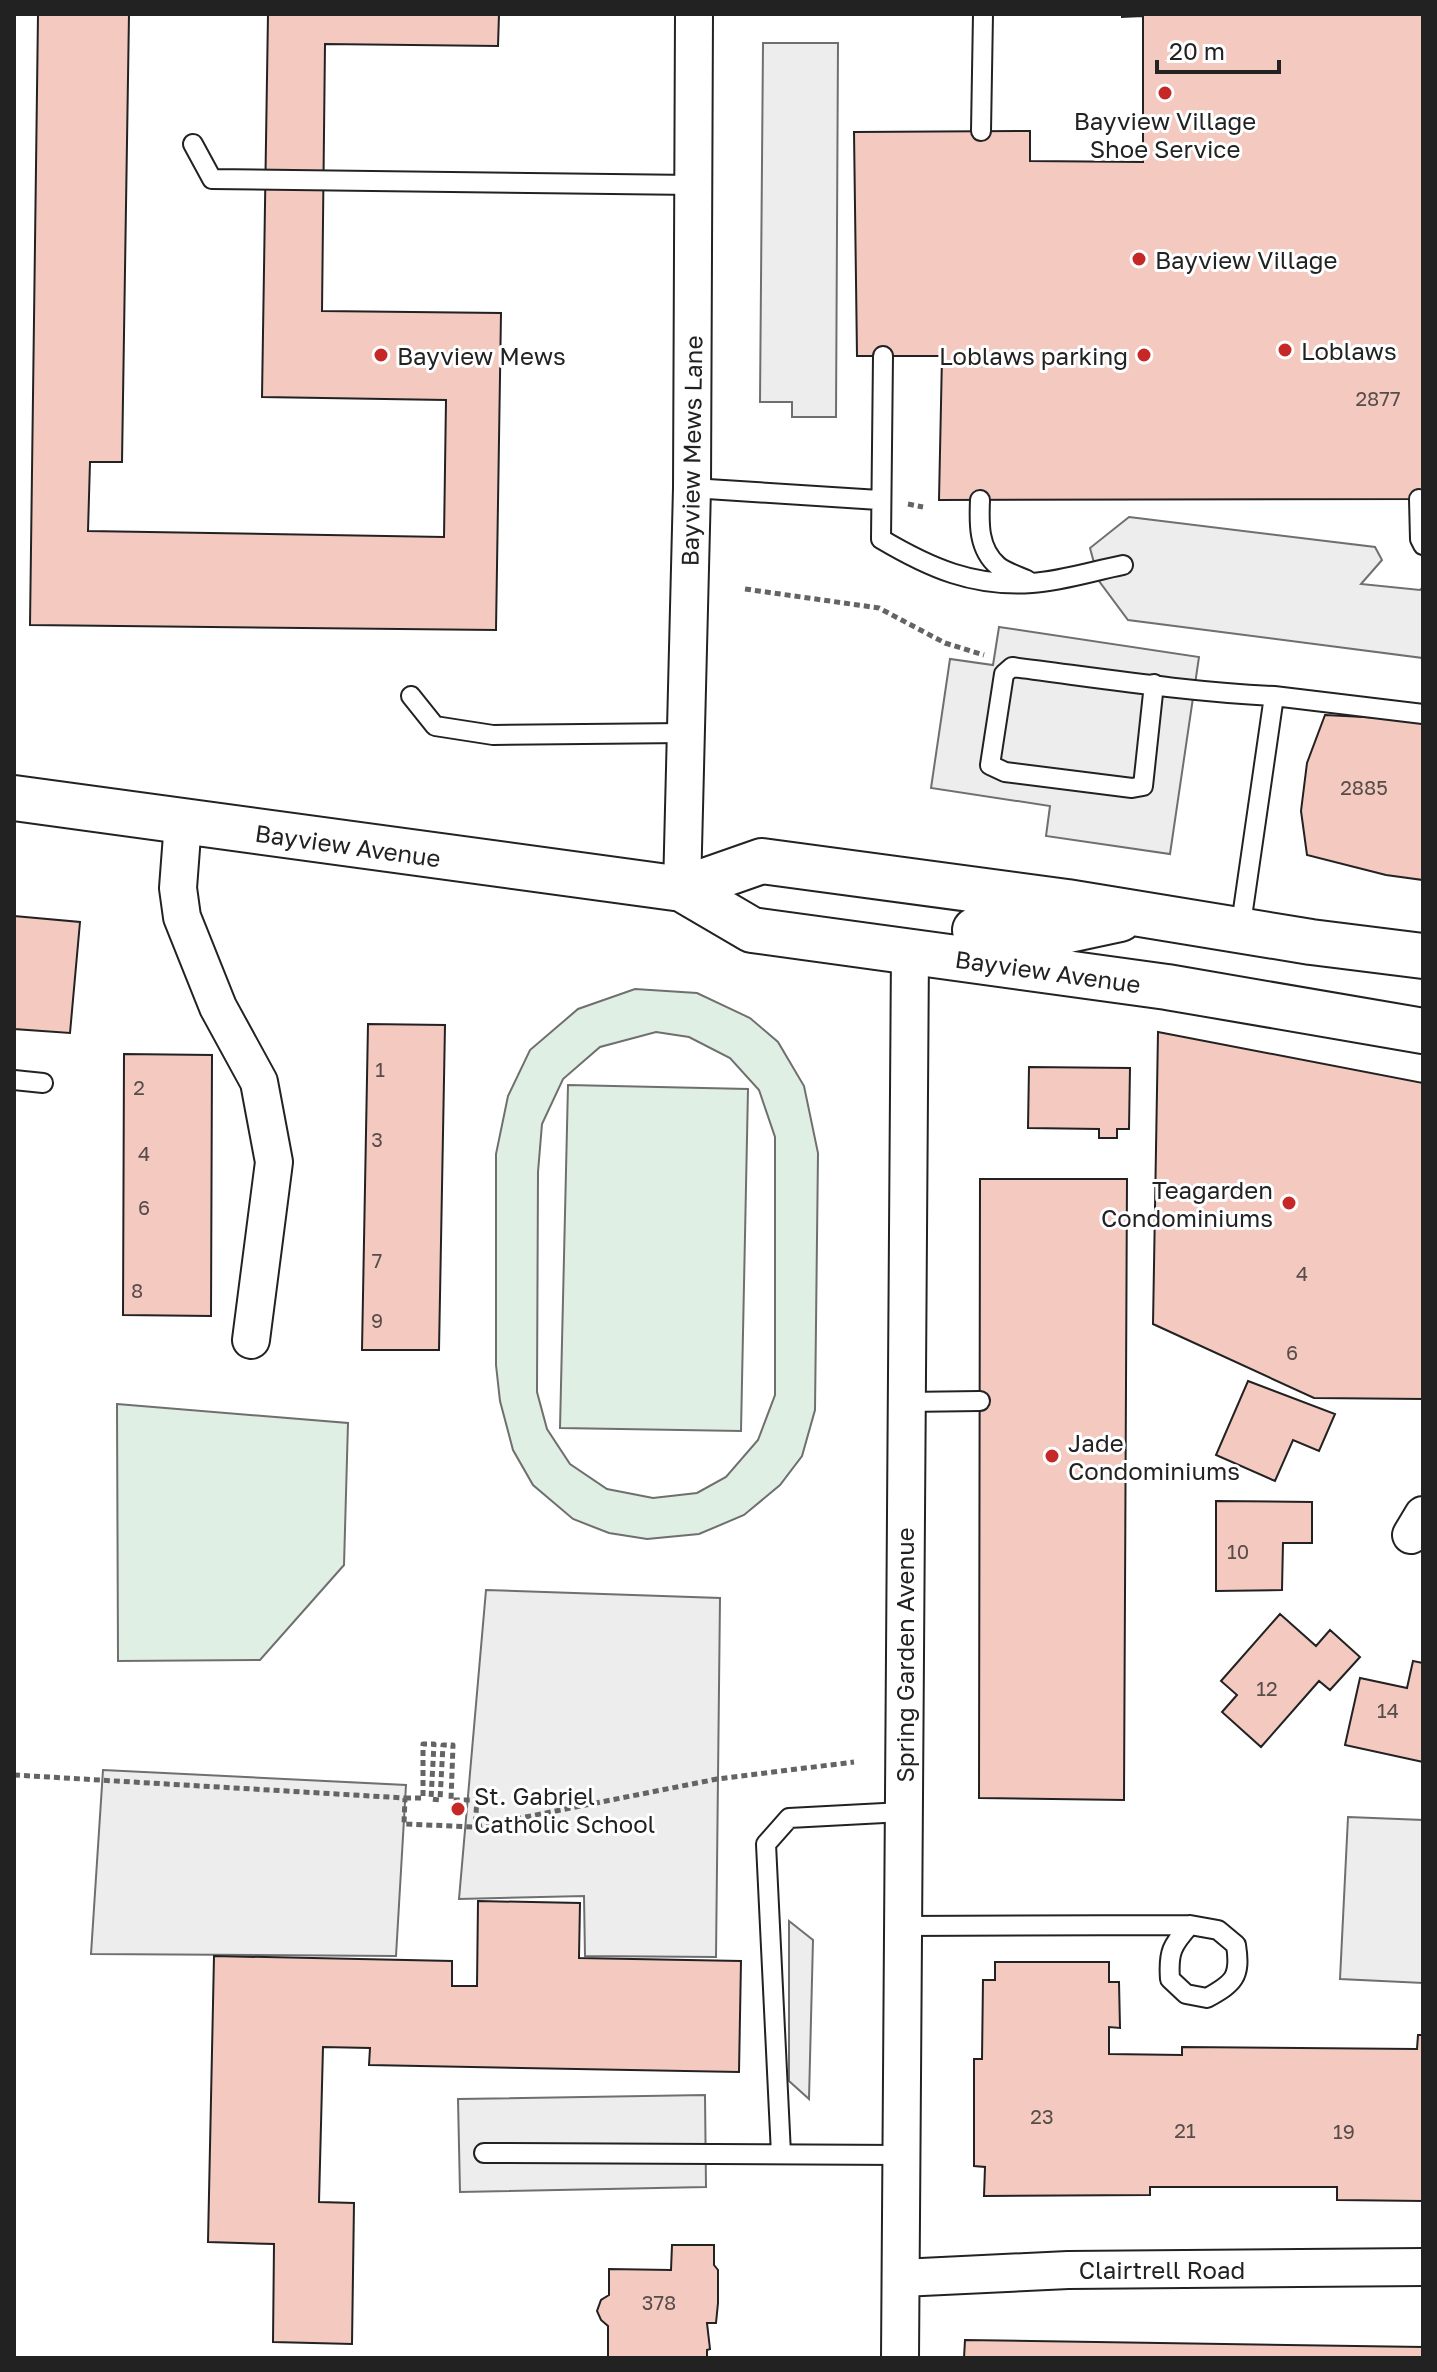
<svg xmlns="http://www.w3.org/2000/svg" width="1437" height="2372" font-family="'Golos Text',sans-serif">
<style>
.green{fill:#e0efe3;stroke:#6f6f6f;stroke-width:2;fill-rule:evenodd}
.parking{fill:#ededed;stroke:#6f6f6f;stroke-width:2}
.building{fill:#f3c9c0;stroke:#222;stroke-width:2}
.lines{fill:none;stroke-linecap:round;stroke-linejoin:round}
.service-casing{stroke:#222;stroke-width:22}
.minor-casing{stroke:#222;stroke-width:40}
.secondary-casing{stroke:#222;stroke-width:48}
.path{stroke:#646464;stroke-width:5;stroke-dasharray:6 4;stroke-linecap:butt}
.service{stroke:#fff;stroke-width:18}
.minor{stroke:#fff;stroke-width:36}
.secondary{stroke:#fff;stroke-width:44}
.poi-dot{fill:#c62828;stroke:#fff;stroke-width:3}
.labels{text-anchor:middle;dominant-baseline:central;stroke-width:6;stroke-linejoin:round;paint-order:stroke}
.number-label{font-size:20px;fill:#564c4a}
.poi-label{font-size:24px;fill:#222;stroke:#fff;text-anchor:start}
.street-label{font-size:24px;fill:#222;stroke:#fff}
</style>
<rect width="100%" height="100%" fill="#fff"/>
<!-- green -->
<path class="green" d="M 635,989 L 697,993 L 750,1018 L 778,1042 L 804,1086 L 818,1153 L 815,1410 L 802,1456 L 780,1485 L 744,1515 L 699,1534 L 647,1539 L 609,1533 L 573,1519 L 533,1485 L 513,1450 L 500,1401 L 496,1365 L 496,1154 L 508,1096 L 530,1050 L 578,1009 ZM 656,1032 L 689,1037 L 730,1058 L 759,1090 L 775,1137 L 775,1395 L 758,1440 L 726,1477 L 697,1493 L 653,1498 L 607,1489 L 570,1464 L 547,1429 L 537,1392 L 538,1172 L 542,1124 L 563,1079 L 600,1047 Z
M 568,1085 L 748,1089 L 741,1431 L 560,1428 Z
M 117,1404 L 348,1423 L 344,1565 L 260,1660 L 118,1661 Z"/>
<!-- parking -->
<path class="parking" d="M 763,43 L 838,43 L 836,417 L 792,417 L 792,402 L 760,402 Z
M 1129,517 L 1375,547 L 1382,560 L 1361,584 L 1420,590 L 1423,587 L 1423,658 L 1128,620 L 1099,581 L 1090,548 Z
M 999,627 L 1199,657 L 1170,854 L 1046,836 L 1050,806 L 931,788 L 950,659 L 993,665 Z
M 486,1590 L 720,1598 L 716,1957 L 585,1956 L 584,1896 L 459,1899 Z
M 103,1770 L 406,1785 L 396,1956 L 91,1954 Z
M 1348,1817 L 1423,1820 L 1423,1983 L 1340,1979 Z
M 789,1921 L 813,1940 L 809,2099 L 789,2081 Z
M 705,2095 L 706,2187 L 460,2192 L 458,2099 Z"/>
<!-- building -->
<path class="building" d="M 38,14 L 129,14 L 122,462 L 90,462 L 88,531 L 444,537 L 446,400 L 262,397 L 268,14 L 499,14 L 498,46 L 325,44 L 322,311 L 501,313 L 496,630 L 30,625 Z
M 1122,14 L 1423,14 L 1423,499 L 939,500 L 942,356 L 857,356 L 854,132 L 1030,131 L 1030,161 L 1143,162 L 1143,16 L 1122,17 Z
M 1325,715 L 1423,720 L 1423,880 L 1386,875 L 1307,855 L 1301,811 L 1307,763 Z
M 14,916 L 80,922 L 70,1033 L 14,1029 Z
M 368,1024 L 445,1025 L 439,1350 L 362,1350 Z
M 1158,1032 L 1423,1083 L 1423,1399 L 1314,1398 L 1153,1324 Z
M 124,1054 L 212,1055 L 211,1316 L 123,1315 Z
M 1029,1067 L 1130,1068 L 1129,1129 L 1117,1129 L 1117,1138 L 1099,1138 L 1099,1129 L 1028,1128 Z
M 980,1179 L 1127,1179 L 1124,1800 L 979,1798 Z
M 1248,1381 L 1335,1414 L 1319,1451 L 1293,1440 L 1275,1481 L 1216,1455 Z
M 1216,1501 L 1312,1502 L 1312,1543 L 1283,1543 L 1282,1590 L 1216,1591 Z
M 1280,1614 L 1316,1646 L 1330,1630 L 1360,1657 L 1330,1690 L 1319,1681 L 1261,1747 L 1222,1712 L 1237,1695 L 1221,1681 Z
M 1413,1661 L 1423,1663 L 1423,1762 L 1345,1745 L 1360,1678 L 1407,1688 Z
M 478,1901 L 580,1903 L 579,1958 L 741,1961 L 739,2072 L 369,2065 L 370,2048 L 323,2047 L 319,2202 L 354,2203 L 352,2344 L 273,2342 L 274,2244 L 208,2242 L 214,1956 L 452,1961 L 452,1986 L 477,1986 Z
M 995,1962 L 1109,1962 L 1109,1982 L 1119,1982 L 1120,2028 L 1109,2027 L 1109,2054 L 1182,2055 L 1182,2047 L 1417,2049 L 1418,2035 L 1423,2035 L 1423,2201 L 1337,2200 L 1337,2187 L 1150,2187 L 1150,2195 L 984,2196 L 985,2167 L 974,2166 L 974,2059 L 982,2059 L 983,1980 L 995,1980 Z
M 672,2245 L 714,2245 L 714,2265 L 718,2270 L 718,2303 L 716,2323 L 707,2323 L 710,2349 L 707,2350 L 707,2357 L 608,2357 L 608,2326 L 601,2320 L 597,2311 L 601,2300 L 609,2295 L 609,2269 L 671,2270 Z
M 965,2340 L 1423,2347 L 1423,2358 L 964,2358 Z"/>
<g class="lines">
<defs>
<path id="service" d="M 981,131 L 983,14
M 193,144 L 212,179 L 694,185
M 883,356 L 881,539 C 930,568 973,587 1032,583 C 1062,581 1093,571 1123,565
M 692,488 L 879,500
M 1419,499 L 1420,539 L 1423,545
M 980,500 C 979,523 978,549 998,566 C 1005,572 1018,576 1027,580
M 1154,684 L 1143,786 L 1132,788 L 1005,772 L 990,765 L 1004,674 L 1012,667 C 1099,678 1187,692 1274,696 L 1240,931
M 411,696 L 435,726 L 493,735 L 685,733
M 1274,696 L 1423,714
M 14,1080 L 43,1083
M 906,1402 L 980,1401
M 902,1926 L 1190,1925 L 1218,1930 L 1236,1945 C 1241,1977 1234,1983 1207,1998 L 1186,1994 L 1170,1979 C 1168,1952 1172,1945 1190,1925
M 484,2153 L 901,2155
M 781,2154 L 766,1844 L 789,1818 L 903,1812"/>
<path id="minor" d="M 183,822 L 178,888 L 182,917 L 218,1007 L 259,1082 L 274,1162 L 251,1340
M 682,889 L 692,488 L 694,14
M 1411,1535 L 1423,1515
M 901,2278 L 1068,2270 L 1423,2267
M 900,2358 L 910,952"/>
<path id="secondary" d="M 14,798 L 682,889 L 752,930 L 1167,987 L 1423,1031
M 682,889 L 762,861 L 1067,902 L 1311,942 L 1423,956
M 975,930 L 1031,938 L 1120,919"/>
</defs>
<!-- service casing -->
<use href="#service" class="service-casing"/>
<!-- minor casing -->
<use href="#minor" class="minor-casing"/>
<!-- secondary casing -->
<use href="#secondary" class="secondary-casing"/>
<!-- path -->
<path class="path" d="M 908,504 L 923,507
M 745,589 L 879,608 L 945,643 L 984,655
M 14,1775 L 405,1798 L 404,1824 L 475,1827 L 717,1779 L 854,1762
M 405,1798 L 423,1798 L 423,1744 L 434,1744 L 431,1799 L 440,1800 L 443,1745 L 453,1745 L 451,1800 L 477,1800 L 475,1827"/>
<!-- service -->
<use href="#service" class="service"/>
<!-- minor -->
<use href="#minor" class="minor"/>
<!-- secondary -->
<use href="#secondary" class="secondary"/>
</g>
<!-- markers -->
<g class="poi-dot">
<circle cx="1165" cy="93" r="8"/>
<circle cx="1139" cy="259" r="8"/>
<circle cx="1285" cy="350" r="8"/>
<circle cx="381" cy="355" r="8"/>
<circle cx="1144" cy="355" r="8"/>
<circle cx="1289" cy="1203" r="8"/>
<circle cx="1052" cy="1456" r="8"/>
<circle cx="458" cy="1809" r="8"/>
</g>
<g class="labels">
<!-- number labels -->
<g class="number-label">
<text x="1378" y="398">2877</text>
<text x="1364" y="787">2885</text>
<text x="380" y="1069">1</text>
<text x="139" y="1087">2</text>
<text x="377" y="1139">3</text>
<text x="144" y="1153">4</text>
<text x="144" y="1207">6</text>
<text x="377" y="1260">7</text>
<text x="1302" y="1273">4</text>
<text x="137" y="1290">8</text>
<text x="377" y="1320">9</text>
<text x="1292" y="1352">6</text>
<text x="1238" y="1551">10</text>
<text x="1267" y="1688">12</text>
<text x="1388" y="1710">14</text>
<text x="1042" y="2116">23</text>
<text x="1185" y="2130">21</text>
<text x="1344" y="2131">19</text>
<text x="659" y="2302">378</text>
</g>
<!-- poi labels -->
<g class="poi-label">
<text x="1165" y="120" text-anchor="middle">Bayview Village<tspan x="1165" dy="28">Shoe Service</tspan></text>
<text x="1155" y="259">Bayview Village</text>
<text x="1301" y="350">Loblaws</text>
<text x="397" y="355">Bayview Mews</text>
<text x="1128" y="355" text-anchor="end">Loblaws parking</text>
<text x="1273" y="1189" text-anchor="end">Teagarden<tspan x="1273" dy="28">Condominiums</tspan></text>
<text x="1068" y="1442">Jade<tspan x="1068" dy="28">Condominiums</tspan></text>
<text x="474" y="1795">St. Gabriel<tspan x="474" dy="28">Catholic School</tspan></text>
</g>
<!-- street labels -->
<g class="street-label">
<text transform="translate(691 451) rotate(-89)">Bayview Mews Lane</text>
<text transform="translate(348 845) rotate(8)">Bayview Avenue</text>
<text transform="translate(1048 971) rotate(8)">Bayview Avenue</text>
<text transform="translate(904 1655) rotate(-90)">Spring Garden Avenue</text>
<text x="1162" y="2269">Clairtrell Road</text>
</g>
</g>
<!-- border -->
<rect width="1437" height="2372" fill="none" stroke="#222222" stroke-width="32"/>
<!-- scale -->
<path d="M1157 60v12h122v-12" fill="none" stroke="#222222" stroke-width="4"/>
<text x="1169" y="60" font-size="24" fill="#222222" stroke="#ffffff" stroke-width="6" paint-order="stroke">20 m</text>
</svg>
